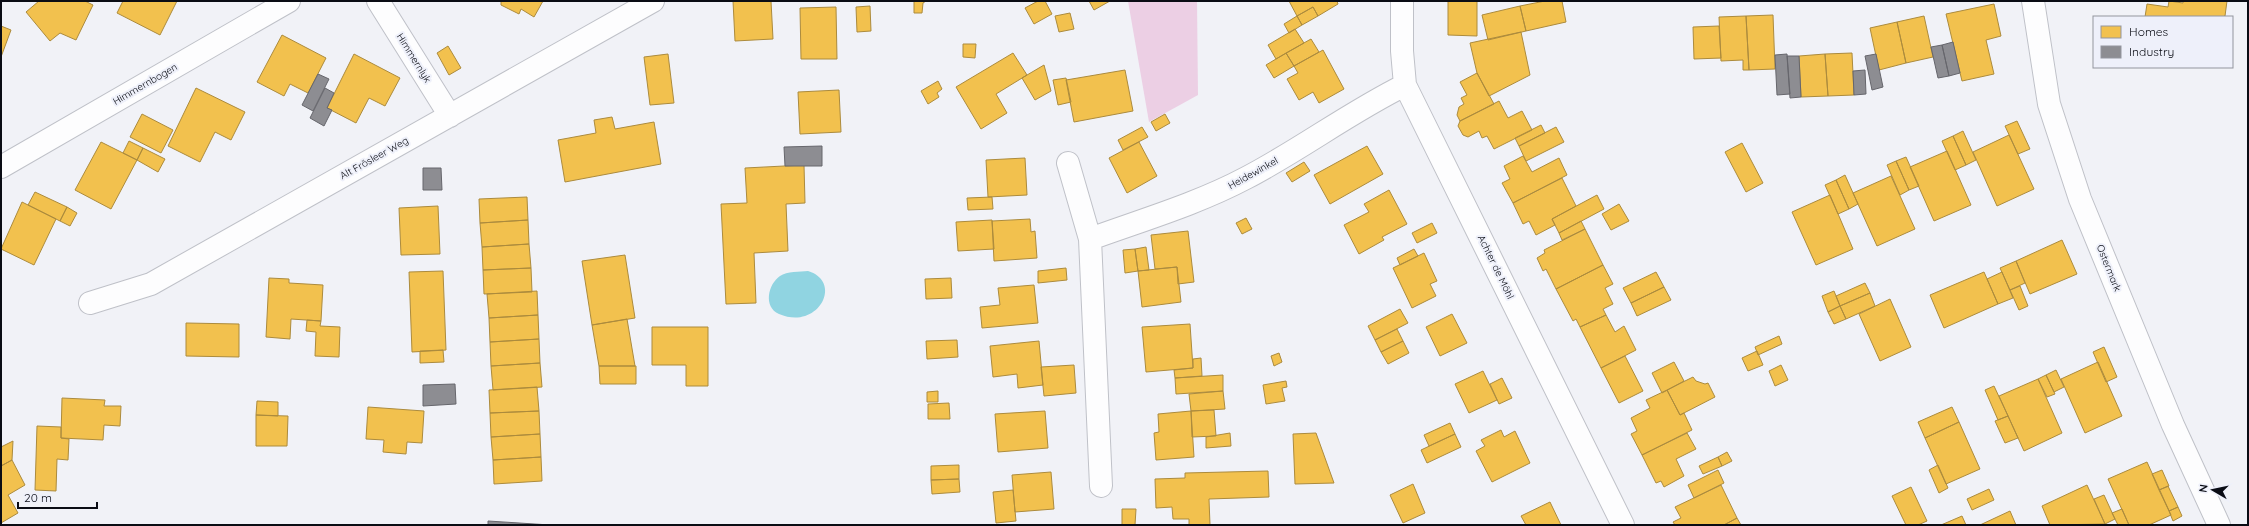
<svg xmlns="http://www.w3.org/2000/svg" width="2249" height="526" font-family="Quicksand,sans-serif">
<style>
.green{fill:#eccfe4}
.water{fill:#90d4e1}
.homes{fill:#f2c14e;stroke:#ac8b3d}
.industry{fill:#8d8d92;stroke:#66666c}
.lines{fill:none;stroke-linecap:round;stroke-linejoin:round}
.minor-casing{stroke:#bfc1c8;stroke-width:24}
.minor{stroke:#fdfdfe;stroke-width:22}
.labels{text-anchor:middle;dominant-baseline:central;stroke-width:4;stroke-linejoin:round;paint-order:stroke}
.street-label{font-size:10px;fill:#0a0c14;stroke:#eef0fa}
</style>
<rect width="100%" height="100%" fill="#f1f2f7"/>
<!-- green -->
<path class="green" d="M 1128,1 L 1197,1 L 1198,95 L 1149,122 Z"/>
<!-- water -->
<path class="water" d="M 808,271 C 844,282 818,331 779,314 C 763,307 768,284 780,276 C 787,271 800,272 808,271 Z"/>
<!-- homes -->
<path class="homes" d="M 39,1 L 85,1 L 93,5 L 76,40 L 60,33 L 50,41 L 26,12 Z
M 123,1 L 177,1 L 160,35 L 117,13 Z
M 501,1 L 543,1 L 534,17 L 521,9 L 519,14 L 501,5 Z
M 733,1 L 771,1 L 773,39 L 735,41 Z
M 914,1 L 926,1 L 923,3 L 922,13 L 914,13 Z
M 1038,1 L 1045,1 L 1052,14 L 1034,24 L 1025,8 Z
M 1089,1 L 1110,1 L 1094,10 Z
M 1289,1 L 1337,1 L 1338,4 L 1318,16 L 1313,7 L 1297,16 Z
M 1448,1 L 1477,1 L 1477,36 L 1448,35 Z
M 1545,1 L 1562,1 L 1566,22 L 1526,31 L 1520,6 Z
M 2169,1 L 2183,3 L 2183,1 L 2227,1 L 2225,16 L 2222,17 L 2145,17 L 2147,4 L 2168,7 Z
M 1994,4 L 2001,36 L 1986,40 L 1994,74 L 1962,81 L 1946,14 Z
M 870,6 L 871,31 L 857,32 L 856,7 Z
M 1520,6 L 1526,31 L 1488,40 L 1482,15 Z
M 836,7 L 837,59 L 801,59 L 800,8 Z
M 1313,7 L 1318,16 L 1302,25 L 1297,16 Z
M 1070,13 L 1074,29 L 1059,32 L 1055,16 Z
M 1773,15 L 1775,69 L 1749,70 L 1746,16 Z
M 1297,16 L 1302,25 L 1289,33 L 1284,24 Z
M 1746,16 L 1749,70 L 1743,70 L 1743,60 L 1721,61 L 1719,17 Z
M 1924,16 L 1933,57 L 1906,63 L 1897,22 Z
M 1897,22 L 1906,63 L 1879,70 L 1870,28 Z
M 1,26 L 11,30 L 1,57 Z
M 1719,26 L 1721,58 L 1694,59 L 1693,27 Z
M 1295,29 L 1304,43 L 1276,59 L 1268,45 Z
M 1521,32 L 1530,75 L 1489,96 L 1477,73 L 1470,43 Z
M 282,35 L 326,58 L 308,93 L 290,84 L 284,96 L 257,82 Z
M 1311,39 L 1319,52 L 1294,66 L 1286,53 Z
M 963,44 L 976,44 L 975,58 L 963,57 Z
M 448,46 L 461,68 L 449,75 L 437,53 Z
M 1323,50 L 1344,89 L 1319,103 L 1313,92 L 1299,100 L 1287,79 L 1298,73 L 1294,66 Z
M 1013,53 L 1027,75 L 996,94 L 1007,113 L 981,129 L 956,87 Z
M 1286,53 L 1294,66 L 1274,78 L 1266,65 Z
M 1852,53 L 1854,95 L 1828,96 L 1825,54 Z
M 354,54 L 400,78 L 385,106 L 369,98 L 356,123 L 327,108 Z
M 668,54 L 674,103 L 650,105 L 644,57 Z
M 1825,54 L 1828,96 L 1801,97 L 1799,56 Z
M 1044,65 L 1051,91 L 1035,100 L 1022,78 Z
M 1125,70 L 1133,111 L 1074,122 L 1066,80 Z
M 1477,73 L 1494,104 L 1460,121 L 1457,115 L 1459,107 L 1464,104 L 1461,98 L 1467,95 L 1460,82 Z
M 1066,78 L 1071,102 L 1058,105 L 1053,80 Z
M 938,81 L 942,89 L 937,93 L 939,97 L 928,104 L 921,91 Z
M 196,88 L 245,112 L 231,140 L 215,132 L 200,162 L 168,146 Z
M 839,90 L 841,132 L 800,134 L 798,92 Z
M 1499,101 L 1508,118 L 1522,111 L 1532,130 L 1494,149 L 1487,136 L 1482,138 L 1479,131 L 1468,137 L 1463,135 L 1458,126 L 1460,121 Z
M 142,114 L 173,130 L 161,153 L 130,137 Z
M 1165,114 L 1170,123 L 1156,131 L 1151,122 Z
M 612,117 L 615,129 L 654,122 L 661,164 L 565,182 L 558,140 L 596,133 L 594,120 Z
M 2017,121 L 2030,149 L 2018,154 L 2005,126 Z
M 1541,125 L 1545,133 L 1519,146 L 1515,138 Z
M 1142,127 L 1148,137 L 1123,150 L 1118,140 Z
M 1556,127 L 1564,142 L 1526,161 L 1519,146 Z
M 1963,131 L 1976,160 L 1966,165 L 1953,136 Z
M 2009,135 L 2034,189 L 1997,206 L 1973,152 Z
M 1953,136 L 1966,165 L 1955,170 L 1942,141 Z
M 129,141 L 143,148 L 137,160 L 123,153 Z
M 101,142 L 137,160 L 111,209 L 75,190 Z
M 1139,142 L 1157,176 L 1127,193 L 1109,158 Z
M 1742,143 L 1763,183 L 1746,192 L 1725,152 Z
M 1367,146 L 1383,174 L 1330,204 L 1314,175 Z
M 143,148 L 165,159 L 158,172 L 137,160 Z
M 1947,151 L 1971,205 L 1934,221 L 1910,167 Z
M 1523,156 L 1532,172 L 1559,158 L 1567,175 L 1513,203 L 1502,183 L 1510,179 L 1504,166 Z
M 1906,157 L 1919,186 L 1909,190 L 1896,161 Z
M 1025,158 L 1027,195 L 988,197 L 986,160 Z
M 1896,161 L 1909,190 L 1900,195 L 1887,165 Z
M 1304,162 L 1310,171 L 1292,182 L 1286,173 Z
M 804,165 L 805,203 L 786,204 L 788,251 L 754,253 L 756,303 L 726,304 L 721,204 L 747,203 L 745,168 Z
M 1845,175 L 1858,204 L 1849,209 L 1836,180 Z
M 1891,176 L 1915,229 L 1877,246 L 1853,193 Z
M 1562,178 L 1576,206 L 1552,219 L 1555,225 L 1536,235 L 1529,221 L 1523,224 L 1513,203 Z
M 1836,180 L 1849,209 L 1838,214 L 1825,185 Z
M 1389,190 L 1407,224 L 1382,237 L 1384,240 L 1359,254 L 1344,225 L 1369,212 L 1364,204 Z
M 35,192 L 67,207 L 60,221 L 28,205 Z
M 1597,195 L 1604,209 L 1559,233 L 1552,219 Z
M 1830,195 L 1853,249 L 1816,265 L 1792,212 Z
M 527,197 L 528,220 L 480,223 L 479,199 Z
M 992,197 L 993,209 L 968,210 L 967,198 Z
M 22,202 L 56,219 L 34,265 L 1,249 Z
M 1619,204 L 1629,221 L 1611,230 L 1602,214 Z
M 438,206 L 440,254 L 401,255 L 399,208 Z
M 67,207 L 77,213 L 70,226 L 60,221 Z
M 1246,218 L 1252,229 L 1242,234 L 1236,223 Z
M 1030,219 L 1031,232 L 1035,231 L 1037,258 L 994,261 L 992,221 Z
M 528,220 L 529,244 L 482,247 L 480,223 Z
M 992,220 L 994,249 L 958,251 L 956,222 Z
M 1581,221 L 1585,229 L 1562,240 L 1559,233 Z
M 1432,223 L 1437,233 L 1417,243 L 1412,233 Z
M 1585,229 L 1603,265 L 1556,289 L 1546,269 L 1543,271 L 1537,258 L 1545,253 L 1544,250 Z
M 1188,231 L 1194,282 L 1178,284 L 1177,267 L 1155,269 L 1151,235 Z
M 2062,240 L 2077,274 L 2030,294 L 2016,261 Z
M 529,244 L 531,268 L 483,270 L 482,247 Z
M 1146,247 L 1149,270 L 1138,271 L 1135,249 Z
M 1135,249 L 1138,271 L 1125,273 L 1123,250 Z
M 1414,249 L 1418,256 L 1400,265 L 1397,258 Z
M 1424,253 L 1437,281 L 1430,284 L 1436,296 L 1412,308 L 1393,268 Z
M 625,255 L 635,318 L 592,325 L 582,261 Z
M 2016,261 L 2025,283 L 2010,290 L 2000,268 Z
M 1603,265 L 1613,284 L 1605,288 L 1613,304 L 1603,309 L 1606,315 L 1580,327 L 1576,319 L 1573,321 L 1556,289 Z
M 1177,267 L 1181,302 L 1142,307 L 1138,271 Z
M 531,268 L 532,292 L 484,294 L 483,270 Z
M 1066,268 L 1067,280 L 1038,283 L 1038,271 Z
M 443,271 L 446,350 L 412,352 L 409,272 Z
M 1656,272 L 1664,287 L 1631,303 L 1623,288 Z
M 1984,272 L 1998,304 L 1944,328 L 1930,295 Z
M 2002,272 L 2013,298 L 1998,304 L 1987,279 Z
M 269,278 L 289,279 L 289,283 L 323,285 L 321,321 L 291,319 L 290,339 L 266,337 Z
M 951,278 L 952,298 L 926,299 L 925,279 Z
M 1865,283 L 1870,293 L 1840,306 L 1836,296 Z
M 1034,285 L 1038,323 L 982,328 L 980,307 L 1000,305 L 998,288 Z
M 2020,286 L 2028,306 L 2019,310 L 2010,290 Z
M 1664,287 L 1671,300 L 1637,316 L 1631,303 Z
M 537,291 L 538,315 L 489,318 L 487,294 Z
M 1834,291 L 1840,306 L 1828,312 L 1822,296 Z
M 1870,293 L 1875,306 L 1846,319 L 1840,306 Z
M 1890,299 L 1911,347 L 1880,361 L 1859,314 Z
M 1840,306 L 1846,319 L 1834,324 L 1828,312 Z
M 1400,309 L 1408,323 L 1375,340 L 1368,326 Z
M 1452,314 L 1467,343 L 1440,356 L 1426,327 Z
M 538,315 L 539,339 L 490,342 L 489,318 Z
M 1606,315 L 1615,332 L 1624,326 L 1636,350 L 1601,368 L 1580,327 Z
M 627,319 L 635,366 L 599,366 L 592,325 Z
M 307,320 L 321,321 L 320,326 L 340,327 L 339,357 L 315,356 L 316,332 L 306,331 Z
M 186,323 L 239,324 L 239,357 L 186,356 Z
M 1190,324 L 1193,368 L 1146,372 L 1142,327 Z
M 652,327 L 708,327 L 708,386 L 686,386 L 686,365 L 652,365 Z
M 1397,329 L 1403,341 L 1381,352 L 1375,340 Z
M 1779,336 L 1782,344 L 1758,355 L 1755,347 Z
M 539,339 L 540,363 L 491,366 L 490,342 Z
M 957,340 L 958,357 L 927,359 L 926,341 Z
M 1039,341 L 1043,385 L 1018,388 L 1017,374 L 993,377 L 990,346 Z
M 1403,341 L 1409,353 L 1388,364 L 1381,352 Z
M 2104,347 L 2117,377 L 2106,382 L 2093,352 Z
M 443,350 L 444,362 L 420,363 L 420,351 Z
M 1757,351 L 1763,365 L 1748,371 L 1742,358 Z
M 1279,353 L 1282,362 L 1274,366 L 1271,356 Z
M 1625,356 L 1643,391 L 1619,403 L 1601,368 Z
M 1201,358 L 1202,376 L 1175,378 L 1174,370 L 1193,368 L 1193,359 Z
M 1674,362 L 1684,381 L 1662,393 L 1652,373 Z
M 2098,362 L 2122,416 L 2085,433 L 2061,379 Z
M 540,363 L 542,387 L 493,390 L 491,366 Z
M 1074,365 L 1076,393 L 1044,396 L 1041,367 Z
M 1781,365 L 1788,380 L 1775,386 L 1769,371 Z
M 599,366 L 636,366 L 636,384 L 600,384 Z
M 2056,370 L 2064,387 L 2054,392 L 2046,375 Z
M 1483,371 L 1497,400 L 1469,413 L 1455,384 Z
M 1223,375 L 1223,391 L 1176,394 L 1175,378 Z
M 2046,375 L 2055,394 L 2047,397 L 2038,379 Z
M 1693,377 L 1696,381 L 1705,384 L 1708,383 L 1715,397 L 1680,415 L 1667,390 Z
M 1502,378 L 1512,398 L 1499,404 L 1490,384 Z
M 2038,379 L 2062,433 L 2024,451 L 1999,396 Z
M 1286,381 L 1287,387 L 1282,388 L 1285,401 L 1266,404 L 1263,385 Z
M 1994,386 L 2008,416 L 1998,420 L 1985,390 Z
M 537,387 L 539,411 L 490,413 L 489,390 Z
M 1667,390 L 1680,415 L 1684,413 L 1692,430 L 1642,455 L 1631,434 L 1637,431 L 1631,418 L 1650,408 L 1646,400 Z
M 938,391 L 938,402 L 927,402 L 927,392 Z
M 1223,391 L 1225,409 L 1191,411 L 1189,394 Z
M 62,398 L 105,400 L 104,406 L 121,406 L 120,426 L 104,425 L 103,440 L 61,438 Z
M 257,401 L 278,402 L 278,416 L 256,415 Z
M 949,403 L 950,419 L 928,419 L 928,404 Z
M 368,407 L 424,411 L 422,443 L 407,442 L 406,454 L 383,452 L 384,440 L 366,439 Z
M 1952,407 L 1959,422 L 1925,438 L 1918,422 Z
M 1214,410 L 1216,436 L 1192,437 L 1191,411 Z
M 539,411 L 540,434 L 491,437 L 490,413 Z
M 1045,411 L 1048,448 L 998,452 L 995,414 Z
M 1191,411 L 1194,457 L 1156,460 L 1154,433 L 1159,432 L 1158,414 Z
M 256,415 L 288,416 L 287,446 L 256,446 Z
M 2008,416 L 2018,438 L 2005,443 L 1995,421 Z
M 1959,422 L 1980,469 L 1946,484 L 1925,438 Z
M 1450,423 L 1455,434 L 1429,446 L 1424,435 Z
M 37,426 L 61,427 L 61,438 L 69,439 L 68,460 L 57,459 L 56,491 L 35,490 Z
M 1501,430 L 1504,437 L 1515,431 L 1530,463 L 1492,482 L 1476,451 L 1485,446 L 1481,440 Z
M 1230,433 L 1231,446 L 1206,448 L 1206,437 Z
M 1316,433 L 1334,483 L 1295,484 L 1293,434 Z
M 1687,433 L 1696,449 L 1676,459 L 1684,476 L 1664,487 L 1661,481 L 1656,483 L 1642,455 Z
M 540,434 L 541,457 L 493,460 L 491,437 Z
M 1455,434 L 1461,447 L 1427,463 L 1421,450 Z
M 13,441 L 12,460 L 1,466 L 1,447 Z
M 1727,452 L 1732,461 L 1722,466 L 1718,457 Z
M 541,457 L 542,481 L 494,484 L 493,460 Z
M 1718,457 L 1722,466 L 1703,474 L 1699,466 Z
M 12,460 L 25,485 L 8,495 L 18,513 L 1,523 L 1,466 Z
M 2147,462 L 2171,515 L 2149,525 L 2129,525 L 2108,479 Z
M 959,465 L 959,479 L 931,480 L 931,466 Z
M 1938,465 L 1948,488 L 1939,493 L 1929,470 Z
M 1718,470 L 1724,483 L 1694,498 L 1688,485 Z
M 2162,470 L 2169,486 L 2159,490 L 2152,474 Z
M 1268,471 L 1269,497 L 1209,499 L 1210,525 L 1189,525 L 1189,519 L 1173,519 L 1172,507 L 1156,508 L 1155,479 L 1185,478 L 1185,473 Z
M 1051,472 L 1054,509 L 1015,512 L 1012,475 Z
M 959,479 L 960,492 L 932,494 L 931,480 Z
M 1413,484 L 1425,513 L 1403,523 L 1390,495 Z
M 1721,485 L 1737,518 L 1724,525 L 1675,525 L 1673,522 L 1681,518 L 1675,507 Z
M 2087,485 L 2105,524 L 2050,525 L 2042,506 Z
M 2168,486 L 2178,507 L 2169,511 L 2159,490 Z
M 1911,487 L 1927,521 L 1918,525 L 1906,525 L 1892,496 Z
M 1989,489 L 1994,500 L 1972,510 L 1967,499 Z
M 1013,490 L 1016,521 L 996,523 L 993,492 Z
M 2104,495 L 2115,519 L 2105,524 L 2094,499 Z
M 1550,502 L 1561,525 L 1526,525 L 1521,516 Z
M 2178,507 L 2182,516 L 2173,521 L 2169,511 Z
M 1122,509 L 1136,509 L 1135,525 L 1122,525 Z
M 2122,509 L 2129,525 L 2118,525 L 2112,513 Z
M 2010,511 L 2016,525 L 1980,525 Z
M 1962,516 L 1966,525 L 1941,525 Z
M 1737,518 L 1741,525 L 1724,525 Z"/>
<!-- industry -->
<path class="industry" d="M 1953,42 L 1960,73 L 1949,76 L 1942,45 Z
M 1942,45 L 1949,76 L 1938,78 L 1931,47 Z
M 1787,54 L 1790,94 L 1777,95 L 1775,55 Z
M 1876,54 L 1883,87 L 1872,90 L 1865,56 Z
M 1787,56 L 1799,56 L 1801,97 L 1790,98 Z
M 1865,70 L 1866,94 L 1854,95 L 1853,71 Z
M 318,74 L 329,79 L 313,111 L 302,105 Z
M 325,88 L 334,93 L 327,108 L 332,110 L 324,126 L 310,118 Z
M 822,146 L 822,166 L 785,166 L 784,147 Z
M 423,168 L 441,168 L 442,190 L 423,190 Z
M 455,384 L 456,404 L 423,406 L 423,385 Z
M 488,521 L 550,525 L 488,525 Z"/>
<g class="lines">
<defs>
<path id="minor" d="M 378,1 L 450,116
M 1402,1 L 1402,51 L 1405,85 L 1623,525
M 2033,1 L 2049,104 L 2080,199 L 2173,425 L 2219,525
M 1068,163 L 1090,239 L 1101,486
M 1,167 L 289,1
M 1090,239 C 1142,220 1197,204 1246,178 C 1300,150 1350,112 1405,85
M 90,303 L 151,284 L 653,1"/>
</defs>
<!-- minor casing -->
<use href="#minor" class="minor-casing"/>
<!-- minor -->
<use href="#minor" class="minor"/>
</g>
<g class="labels">
<!-- street labels -->
<g class="street-label">
<text transform="translate(414 58) rotate(58)">Himmernlyk</text>
<text transform="translate(145 84) rotate(-30)">Himmernbogen</text>
<text transform="translate(374 158) rotate(-29)">Alt Frösleer Weg</text>
<text transform="translate(1253 173) rotate(-29)">Heidewinkel</text>
<text transform="translate(1496 267) rotate(64)">Achter de Möhl</text>
<text transform="translate(2109 268) rotate(68)">Ostermark</text>
</g>
</g>
<!-- border -->
<rect width="2249" height="526" fill="none" stroke="#0a0c14" stroke-width="4"/>
<!-- legend -->
<rect x="2093" y="16" width="140" height="52" fill="#eef0fa" stroke="#93959e"/>
<rect x="2101" y="26" width="20" height="12" fill="#f2c14e" stroke="#93959e"/>
<text x="2129" y="36" font-size="12" fill="#0a0c14">Homes</text>
<rect x="2101" y="46" width="20" height="12" fill="#8d8d92" stroke="#93959e"/>
<text x="2129" y="56" font-size="12" fill="#0a0c14">Industry</text>
<!-- north arrow -->
<g transform="translate(2213 490) rotate(279)" stroke="#eef0fa" stroke-width="3" paint-order="stroke">
<path d="M0-3L7 15L0 10L-7 15Z" fill="#0a0c14"/>
<text y="-6" font-size="11" font-weight="bold" text-anchor="middle" fill="#0a0c14">N</text>
</g>
<!-- scale -->
<path d="M18 502v6h79v-6" fill="none" stroke="#0a0c14" stroke-width="2"/>
<text x="24" y="502" font-size="12" fill="#0a0c14" stroke="#eef0fa" stroke-width="3" paint-order="stroke">20 m</text>
</svg>
